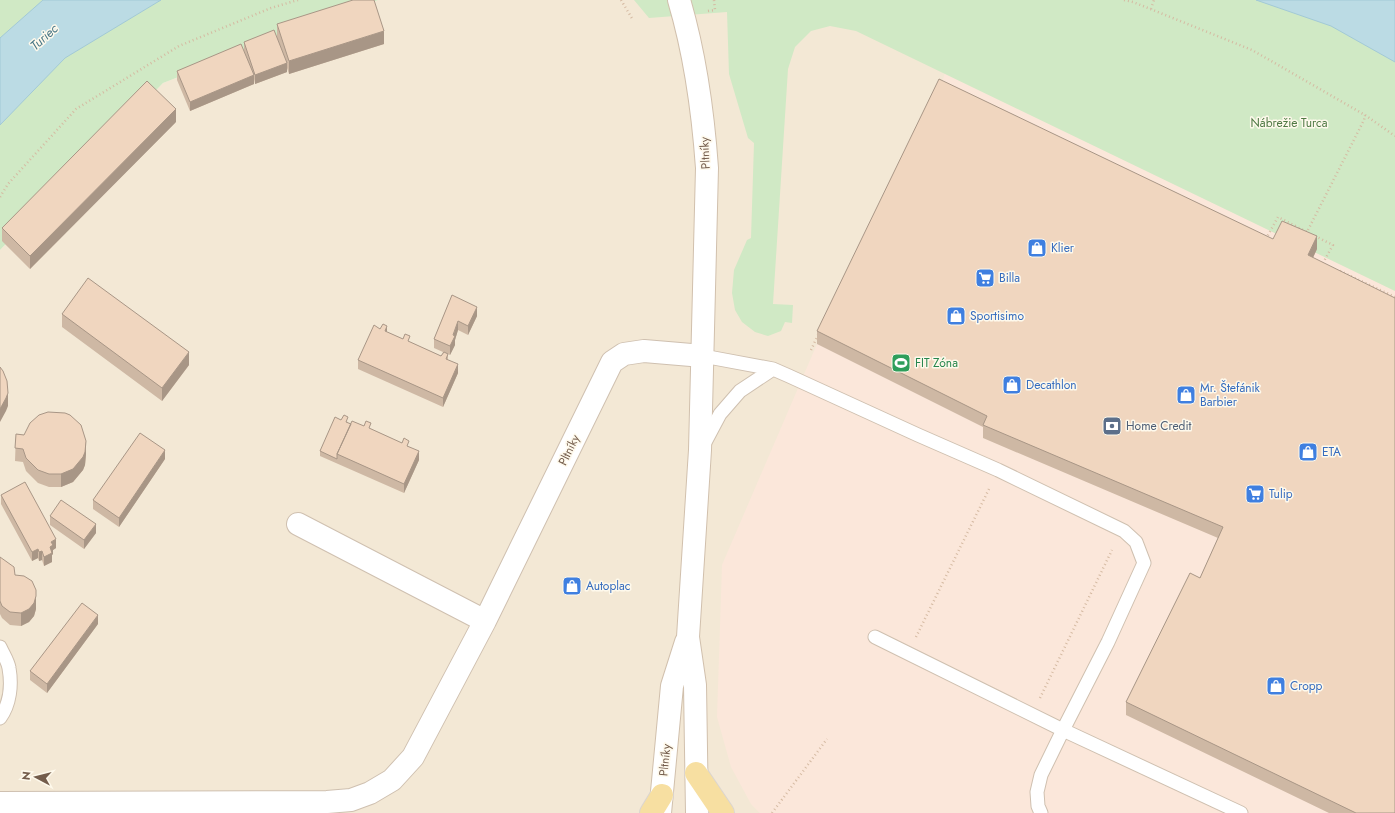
<svg xmlns="http://www.w3.org/2000/svg" width="1395" height="813" font-family="Jost,sans-serif">
<style>
.residential{fill:#f3e8d5}
.commercial{fill:#fbe7da}
.green{fill:#d0e9c5}
.water{fill:#bbdbe4;stroke:#a2c9d6}
.lines{fill:none;stroke-linecap:round;stroke-linejoin:round}
.lane-casing{stroke:#cfc0b0;stroke-width:15}
.street-casing{stroke:#cfc0b0;stroke-width:24}
.secondary-casing{stroke:#d1c0ad;stroke-width:24}
.primary-casing{stroke:#dbd5d0;stroke-width:24}
.path{stroke:#d5baa2;stroke-width:2.5;stroke-dasharray:1 3;stroke-linecap:butt}
.lane{stroke:#fff;stroke-width:13}
.street{stroke:#fff;stroke-width:22}
.secondary{stroke:#fff;stroke-width:22}
.primary{stroke:#f7dfa1;stroke-width:22}
.wall{fill:#ceb8a4}
.shaded-wall{fill:#a89686}
.building{fill:#f0d6bf;stroke:#a89686}
.labels{text-anchor:middle;dominant-baseline:central;stroke-width:3;stroke-linejoin:round;paint-order:stroke}
.park-label{font-size:12px;fill:#4f7944;stroke:#fef9ec}
.street-label{font-size:12px;fill:#745d4c;stroke:#fef9ec}
.shop-label{font-size:12px;fill:#366cbe;stroke:#fef9ec;text-anchor:start}
.leisure-label{font-size:12px;fill:#27864d;stroke:#fef9ec;text-anchor:start}
.service-label{font-size:12px;fill:#4e5e75;stroke:#fef9ec;text-anchor:start}
.water-label{font-size:13px;font-style:italic;fill:#477686;stroke:#fef9ec}
</style>
<rect width="100%" height="100%" fill="#fbf5e6"/>
<!-- residential -->
<path class="residential" d="M 378,0 L 786,0 L 1395,186 L 1395,813 L 0,813 L 0,250 L 163,83 Z"/>
<!-- commercial -->
<path class="commercial" d="M 945,73 L 1395,291 L 1395,813 L 760,813 L 751,804 L 731,767 L 717,717 L 722,565 L 817,344 L 939,92 Z"/>
<!-- green -->
<path class="green" d="M 0,0 L 378,0 L 163,83 L 0,250 Z
M 634,0 L 1395,0 L 1395,291 L 856,31 L 830,26 L 811,31 L 795,47 L 788,69 L 773,304 L 793,305 L 792,323 L 785,322 L 781,331 L 768,336 L 755,332 L 742,322 L 735,310 L 732,293 L 734,270 L 747,240 L 751,238 L 754,143 L 748,138 L 729,74 L 727,12 L 649,18 Z"/>
<!-- water -->
<path class="water" d="M 43,0 L 161,0 L 65,58 L 0,125 L 0,38 Z
M 1256,0 L 1395,0 L 1395,62 L 1331,26 Z"/>
<g class="lines">
<defs>
<path id="lane" d="M 703,356 L 773,369 L 789,376 L 918,435 L 998,470 L 1124,531 L 1136,542 L 1144,563 L 1108,642 L 1063,730 L 1041,775 L 1037,792 L 1038,806 L 1041,813
M 703,446 L 720,414 L 740,391 L 773,369
M 875,637 L 1063,730 L 1241,813
M 0,647 C 3,654 8,661 9,668 C 12,685 10,704 0,718"/>
<path id="street" d="M 298,524 L 485,621
M 0,803 L 327,802 L 351,800 L 370,793 L 392,780 L 413,757 L 485,621 L 612,362 L 624,354 L 644,351 L 703,356"/>
<path id="secondary" d="M 679,0 C 695,54 703,112 707,168 L 700,450 L 688,637 L 695,685 L 697,813
M 660,813 L 672,686 L 686,642"/>
<path id="primary" d="M 696,773 L 723,813
M 651,813 L 662,795"/>
</defs>
<!-- lane casing -->
<use href="#lane" class="lane-casing"/>
<!-- street casing -->
<use href="#street" class="street-casing"/>
<!-- secondary casing -->
<use href="#secondary" class="secondary-casing"/>
<!-- primary casing -->
<use href="#primary" class="primary-casing"/>
<!-- path -->
<path class="path" d="M 621,0 L 633,20
M 1124,0 L 1133,2 L 1252,50 L 1365,115 L 1395,136
M 1151,9 L 1154,0
M 708,11 L 715,10 L 714,0
M 0,197 L 8,184 L 76,109 L 179,46 L 271,8 L 298,0
M 1265,236 L 1267,237 L 1278,217 L 1307,232 L 1364,120 L 1365,115
M 1315,236 L 1333,245 L 1323,263 L 1325,264
M 1340,271 L 1395,297
M 811,350 L 819,333
M 916,637 L 990,487
M 1040,698 L 1112,550
M 772,813 L 827,739"/>
<!-- lane -->
<use href="#lane" class="lane"/>
<!-- street -->
<use href="#street" class="street"/>
<!-- secondary -->
<use href="#secondary" class="secondary"/>
<!-- primary -->
<use href="#primary" class="primary"/>
</g>
<!-- wall -->
<path class="wall" d="M 277,24 L 384,44 L 289,74 L 287,68 L 287,72 L 255,84 L 254,79 L 254,84 L 190,111 L 177,80 L 177,71 L 244,51 L 244,42 L 277,37 Z
M 176,122 L 30,269 L 2,241 L 2,228 Z
M 1317,249 L 1313,258 L 1395,813 L 1329,813 L 1126,715 L 1126,702 L 1200,578 L 1218,538 L 983,438 L 983,427 L 817,344 L 817,331 Z
M 452,295 L 477,316 L 468,335 L 458,330 L 455,340 L 455,345 L 450,355 L 448,354 L 448,360 L 458,373 L 443,407 L 358,369 L 358,360 L 387,332 L 441,356 L 443,352 L 434,348 L 434,339 Z
M 62,314 L 189,365 L 162,401 L 62,327 Z
M 341,420 L 348,422 L 347,423 L 371,429 L 409,447 L 419,460 L 404,493 L 320,456 L 320,451 Z
M 16,434 L 24,435 L 86,454 L 85,465 L 83,470 L 73,482 L 61,487 L 49,487 L 38,483 L 26,471 L 23,462 L 15,461 Z
M 165,459 L 119,527 L 93,509 L 93,500 Z
M 1,495 L 56,548 L 53,550 L 53,554 L 52,555 L 52,562 L 44,566 L 42,560 L 39,561 L 38,558 L 32,561 L 1,504 Z
M 50,516 L 96,533 L 84,549 L 50,525 Z
M 0,557 L 15,575 L 36,609 L 34,616 L 29,622 L 21,626 L 10,625 L 2,618 L 0,614 Z
M 98,624 L 47,693 L 30,680 L 30,671 Z"/>
<!-- shaded-wall -->
<path class="shaded-wall" d="M 384,31 L 384,44 L 289,74 L 289,61 Z
M 287,63 L 287,72 L 255,84 L 255,75 Z
M 254,75 L 254,84 L 190,111 L 190,102 Z
M 176,109 L 176,122 L 30,269 L 30,256 Z
M 1317,236 L 1317,249 L 1308,268 L 1308,255 Z
M 477,307 L 477,316 L 468,335 L 468,326 Z
M 458,321 L 458,330 L 455,340 L 455,345 L 450,355 L 450,346 Z
M 387,326 L 387,335 L 385,331 Z
M 189,352 L 189,365 L 162,401 L 162,388 Z
M 458,364 L 458,373 L 443,407 L 443,398 Z
M 8,393 L 8,406 L 6,411 L 0,422 L 0,409 Z
M 86,441 L 86,454 L 85,465 L 83,470 L 73,482 L 61,487 L 61,474 Z
M 165,450 L 165,459 L 119,527 L 119,518 Z
M 419,451 L 419,460 L 404,493 L 404,484 Z
M 96,524 L 96,533 L 84,549 L 84,540 Z
M 56,539 L 56,548 L 53,550 L 53,554 L 52,555 L 52,562 L 44,566 L 44,557 L 50,547 L 51,542 Z
M 38,549 L 38,558 L 32,561 L 32,552 Z
M 42,551 L 42,560 L 39,561 L 39,552 Z
M 36,596 L 36,609 L 34,616 L 29,622 L 21,626 L 21,613 Z
M 98,615 L 98,624 L 47,693 L 47,684 Z"/>
<!-- building -->
<path class="building" d="M 353,0 L 374,0 L 384,31 L 289,61 L 277,24 Z
M 274,30 L 287,63 L 255,75 L 244,42 Z
M 241,44 L 254,75 L 190,102 L 177,71 Z
M 939,79 L 1273,239 L 1282,221 L 1317,236 L 1308,255 L 1395,298 L 1395,813 L 1356,813 L 1126,702 L 1190,573 L 1200,578 L 1223,527 L 983,425 L 987,416 L 817,331 Z
M 147,81 L 176,109 L 30,256 L 2,228 Z
M 88,278 L 189,352 L 162,388 L 62,314 Z
M 452,295 L 477,307 L 468,326 L 458,321 L 453,335 L 455,336 L 450,346 L 434,339 Z
M 383,324 L 387,326 L 385,331 L 403,339 L 405,334 L 410,336 L 408,341 L 441,356 L 444,352 L 448,354 L 446,359 L 458,364 L 443,398 L 358,360 L 374,325 L 380,329 Z
M 0,367 L 3,371 L 7,381 L 8,393 L 6,398 L 0,409 Z
M 48,412 L 65,413 L 70,415 L 81,425 L 86,441 L 85,452 L 83,457 L 73,469 L 61,474 L 49,474 L 38,470 L 26,458 L 23,449 L 15,448 L 16,434 L 24,435 L 30,423 L 39,415 Z
M 344,415 L 348,417 L 346,422 L 351,424 L 337,454 L 337,459 L 320,451 L 335,417 L 341,420 Z
M 352,421 L 364,426 L 366,421 L 371,423 L 369,428 L 402,443 L 404,438 L 409,441 L 407,446 L 419,451 L 404,484 L 337,454 Z
M 140,433 L 165,450 L 119,518 L 93,500 Z
M 25,482 L 56,539 L 51,542 L 53,545 L 50,547 L 52,553 L 44,557 L 42,551 L 39,552 L 38,549 L 32,552 L 1,495 Z
M 61,500 L 96,524 L 84,540 L 50,516 Z
M 0,557 L 14,567 L 15,575 L 24,576 L 32,581 L 36,590 L 36,596 L 34,603 L 29,609 L 21,613 L 10,612 L 2,606 L 0,601 Z
M 82,603 L 98,615 L 47,684 L 30,671 Z"/>
<!-- icons -->
<defs>
<symbol id="shop-square" viewBox="-11 -11 22 22"><rect x="-9" y="-9" width="18" height="18" rx="4" fill="#3f7fe0" stroke="#fef9ec"/><path d="M-5-2.5h2.3a2.7 3.5 0 0 1 5.4 0H5L5.5 6h-11ZM-1.5-2.5h3a1.5 2.3 0 0 0-3 0Z" fill="#fff"/></symbol>
<symbol id="supermarket-square" viewBox="-11 -11 22 22"><rect x="-9" y="-9" width="18" height="18" rx="4" fill="#3f7fe0" stroke="#fef9ec"/><path d="M-6-5.5h2.5l.6 2H6L4.5 2H-2.5L-4.4-4H-6ZM-1.5 3.2a1.3 1.3 0 1 0 .1 0ZM3 3.2a1.3 1.3 0 1 0 .1 0Z" fill="#fff"/></symbol>
<symbol id="stadium-square" viewBox="-11 -11 22 22"><rect x="-9" y="-9" width="18" height="18" rx="4" fill="#2e9e5b" stroke="#fef9ec"/><path d="M0-5a6.5 5 0 1 0 0 10a6.5 5 0 1 0 0-10ZM-3.5-1.8h7v3.6h-7Z" fill="#fff"/></symbol>
<symbol id="bank-square" viewBox="-11 -11 22 22"><rect x="-9" y="-9" width="18" height="18" rx="4" fill="#5c6f8a" stroke="#fef9ec"/><path d="M-6-4H6V4H-6ZM0-2.3a2.3 2.3 0 1 0 0 4.6a2.3 2.3 0 1 0 0-4.6Z" fill="#fff"/></symbol>
</defs>
<g fill-rule="evenodd">
<use href="#shop-square" x="1026" y="237" width="22" height="22"/>
<use href="#supermarket-square" x="974" y="267" width="22" height="22"/>
<use href="#shop-square" x="945" y="305" width="22" height="22"/>
<use href="#stadium-square" x="890" y="352" width="22" height="22"/>
<use href="#shop-square" x="1001" y="374" width="22" height="22"/>
<use href="#shop-square" x="1175" y="384" width="22" height="22"/>
<use href="#bank-square" x="1101" y="415" width="22" height="22"/>
<use href="#shop-square" x="1297" y="441" width="22" height="22"/>
<use href="#supermarket-square" x="1244" y="483" width="22" height="22"/>
<use href="#shop-square" x="561" y="575" width="22" height="22"/>
<use href="#shop-square" x="1265" y="675" width="22" height="22"/>
</g>
<g class="labels">
<!-- park labels -->
<g class="park-label">
<text x="1289" y="123">Nábrežie Turca</text>
</g>
<!-- street labels -->
<g class="street-label">
<text transform="translate(705 153) rotate(-93)">Pltníky</text>
<text transform="translate(569 450) rotate(-64)">Pltníky</text>
<text transform="translate(665 760) rotate(-84)">Pltníky</text>
</g>
<!-- shop labels -->
<g class="shop-label">
<text x="1051" y="248">Klier</text>
<text x="999" y="278">Billa</text>
<text x="970" y="316">Sportisimo</text>
<text x="1026" y="385">Decathlon</text>
<text x="1200" y="388">Mr. Štefánik<tspan x="1200" dy="14">Barbier</tspan></text>
<text x="1322" y="452">ETA</text>
<text x="1269" y="494">Tulip</text>
<text x="586" y="586">Autoplac</text>
<text x="1290" y="686">Cropp</text>
</g>
<!-- leisure labels -->
<g class="leisure-label">
<text x="915" y="363">FIT Zóna</text>
</g>
<!-- service labels -->
<g class="service-label">
<text x="1126" y="426">Home Credit</text>
</g>
<!-- water labels -->
<g class="water-label">
<text transform="translate(44 37) rotate(-42)">Turiec</text>
</g>
</g>
<!-- north arrow -->
<g transform="translate(36 777) rotate(277)" stroke="#fef9ec" stroke-width="3" paint-order="stroke">
<path d="M0-3L7 15L0 10L-7 15Z" fill="#745d4c"/>
<text y="-6" font-size="11" font-weight="bold" text-anchor="middle" fill="#745d4c">N</text>
</g>
</svg>
